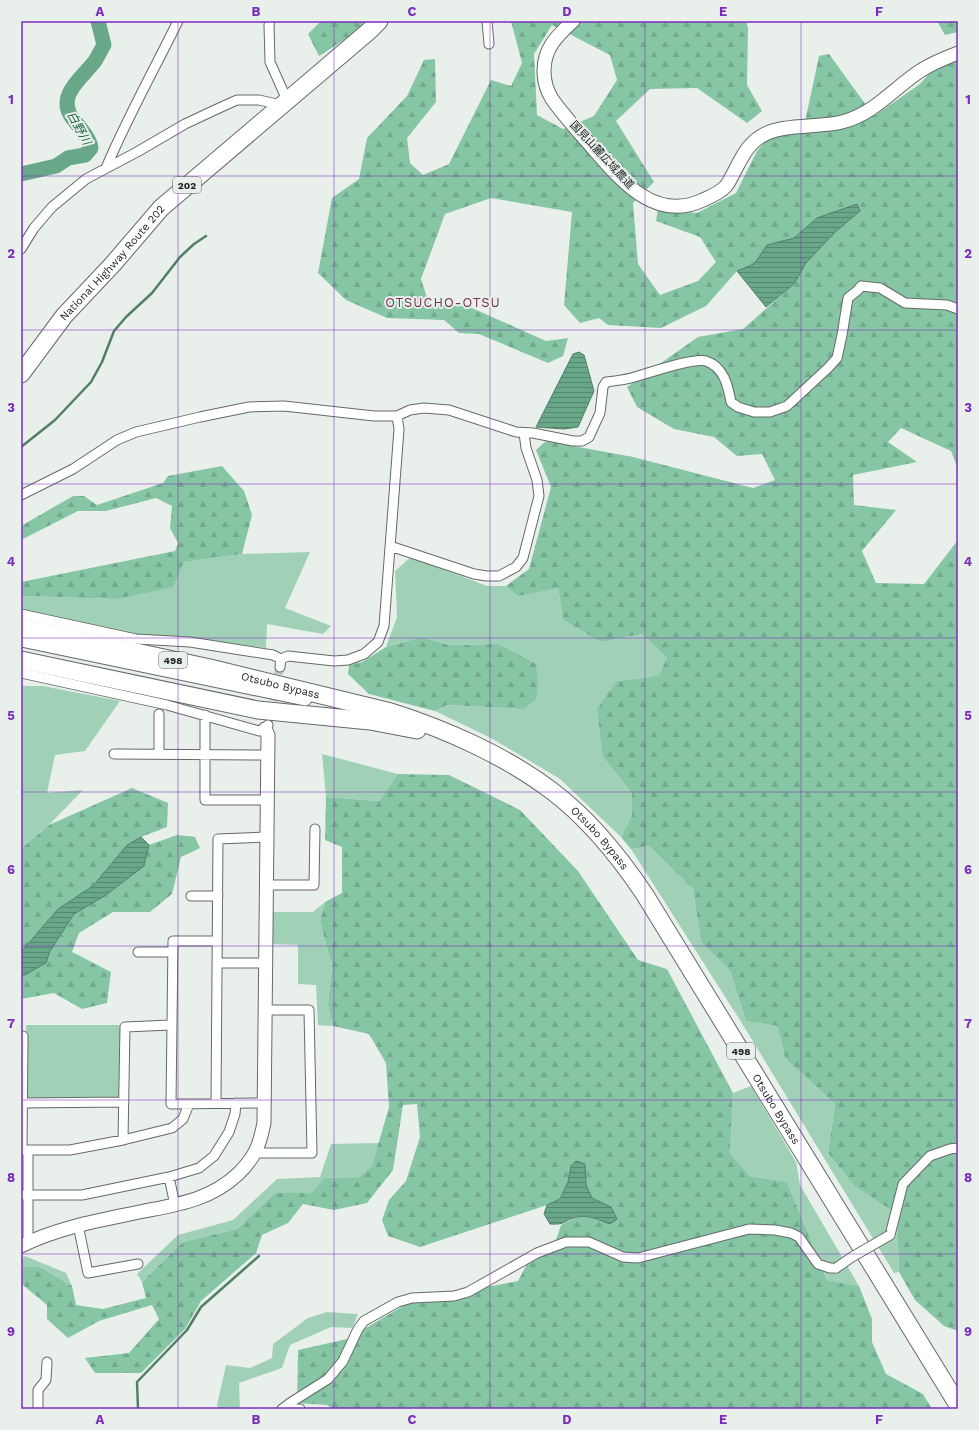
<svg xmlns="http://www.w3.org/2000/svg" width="979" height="1430" font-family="'Work Sans','Noto Sans JP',sans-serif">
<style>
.green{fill:#a0d1b7}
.forest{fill:url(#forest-firs);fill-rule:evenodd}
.water{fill:url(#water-rules);stroke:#527f68}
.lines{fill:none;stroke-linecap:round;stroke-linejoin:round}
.stream{stroke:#527f68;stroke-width:2.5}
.river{stroke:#68a787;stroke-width:15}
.street-tunnel{stroke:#c0c7c3;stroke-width:9;stroke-dasharray:9 4.5;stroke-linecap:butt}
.street-casing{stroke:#646b67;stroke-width:11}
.secondary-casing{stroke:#646b67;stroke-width:15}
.highway-casing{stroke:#646b67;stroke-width:19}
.street{stroke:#fff;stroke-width:9}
.secondary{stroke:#fff;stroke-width:13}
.highway{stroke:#fff;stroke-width:17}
.street-bridge-casing{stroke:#646b67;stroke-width:11;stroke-linecap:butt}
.street-bridge{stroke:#fff;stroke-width:9}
.grid{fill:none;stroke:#7b2cbf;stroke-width:1;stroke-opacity:0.55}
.labels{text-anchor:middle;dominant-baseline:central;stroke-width:4;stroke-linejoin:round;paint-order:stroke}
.shield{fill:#e9f0ec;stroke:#5b5f5d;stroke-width:1}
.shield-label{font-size:10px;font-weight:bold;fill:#1e2120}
.street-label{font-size:11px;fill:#1e2120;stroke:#e9f0ec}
.water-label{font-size:12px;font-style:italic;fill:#186445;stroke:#e9f0ec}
.quarter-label{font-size:13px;letter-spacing:1px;fill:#74314e;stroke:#e9f0ec}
.neatline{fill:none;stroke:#7b2cbf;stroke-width:1.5}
.grid-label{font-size:13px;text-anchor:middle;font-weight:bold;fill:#7b2cbf}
</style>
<defs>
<pattern id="forest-firs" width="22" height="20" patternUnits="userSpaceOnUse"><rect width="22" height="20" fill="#86c6a5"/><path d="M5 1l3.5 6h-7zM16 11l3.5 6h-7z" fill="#73aa8e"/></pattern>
<pattern id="water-rules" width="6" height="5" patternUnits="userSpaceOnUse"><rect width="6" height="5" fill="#68a787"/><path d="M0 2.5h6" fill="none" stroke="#55886e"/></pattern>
</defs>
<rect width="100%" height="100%" fill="#e9f0ec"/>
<!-- green -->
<path class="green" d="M 310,552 L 285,608 L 331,626 L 323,634 L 267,624 L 266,648 L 188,637 L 133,635 L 21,609 L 21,596 L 117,599 L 183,562 L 242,554 Z
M 411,557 L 487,586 L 506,586 L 518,595 L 558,588 L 563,620 L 601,642 L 642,634 L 667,658 L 658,676 L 617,681 L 603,757 L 632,793 L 632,815 L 621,837 L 560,779 L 491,738 L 435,711 L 447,705 L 524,709 L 498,644 L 449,645 L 422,637 L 386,647 L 397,617 L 395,571 Z
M 21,686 L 43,686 L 120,701 L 85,751 L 55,755 L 47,793 L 83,790 L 49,825 L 21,849 Z
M 322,754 L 398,774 L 379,801 L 326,797 Z
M 649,846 L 693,889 L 701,942 L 730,971 L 746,1021 L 777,1026 L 785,1058 L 835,1104 L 828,1153 L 854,1186 L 897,1214 L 899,1272 L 894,1273 L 743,1025 L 631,849 Z
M 325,902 L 320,921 L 332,966 L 328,1004 L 333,1026 L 318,1025 L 316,985 L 298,984 L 298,945 L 270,944 L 273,912 L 313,912 Z
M 26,1025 L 120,1025 L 120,1100 L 27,1100 Z
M 751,1086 L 796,1162 L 800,1185 L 859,1286 L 827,1280 L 787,1182 L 750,1176 L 730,1153 L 733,1093 Z
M 379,1143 L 372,1166 L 359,1177 L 324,1178 L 311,1193 L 275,1193 L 237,1229 L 183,1242 L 142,1282 L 137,1274 L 178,1235 L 233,1220 L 277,1179 L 320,1177 L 331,1144 Z
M 25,1256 L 66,1273 L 72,1286 L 40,1267 L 23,1267 L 23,1285 L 21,1286 L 21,1258 Z
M 327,1312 L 358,1314 L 352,1328 L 331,1327 L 290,1345 L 282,1368 L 239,1383 L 240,1409 L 219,1409 L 217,1405 L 226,1365 L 250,1368 L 272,1358 L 273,1344 L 308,1318 Z"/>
<!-- forest -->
<path class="forest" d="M 321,21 L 365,21 L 355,33 L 319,56 L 308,34 Z
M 511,21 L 746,21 L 748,28 L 747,85 L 762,111 L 747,123 L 697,88 L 650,89 L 616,121 L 654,182 L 633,203 L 638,264 L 660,295 L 698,281 L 716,262 L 700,237 L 656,221 L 658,209 L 697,213 L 736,193 L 757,151 L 780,124 L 805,122 L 819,56 L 829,54 L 874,116 L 920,84 L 944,57 L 958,52 L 958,469 L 951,451 L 901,428 L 888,442 L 917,462 L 853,475 L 854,505 L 896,510 L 862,551 L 876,583 L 924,584 L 958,540 L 958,1331 L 944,1326 L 915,1300 L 899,1272 L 897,1214 L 854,1186 L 828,1153 L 835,1104 L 785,1058 L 777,1026 L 746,1021 L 730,971 L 701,942 L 693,889 L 649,846 L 631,849 L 621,837 L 632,815 L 632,793 L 603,757 L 597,709 L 617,681 L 658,676 L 667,658 L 642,634 L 601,642 L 563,620 L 558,588 L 518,596 L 506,586 L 529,569 L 551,487 L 536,450 L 546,441 L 633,457 L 753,488 L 775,480 L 762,454 L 737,456 L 714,437 L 674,429 L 637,407 L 627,387 L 698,337 L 743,329 L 794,284 L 806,263 L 835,232 L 860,211 L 817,218 L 794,238 L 767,245 L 754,264 L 737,271 L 706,306 L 661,328 L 608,325 L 599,318 L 580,323 L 564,305 L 572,212 L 491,198 L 445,214 L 421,279 L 429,304 L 463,304 L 546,341 L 568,338 L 563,356 L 548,363 L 479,334 L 459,333 L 444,320 L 387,318 L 346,300 L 318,273 L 332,198 L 359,179 L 367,138 L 407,96 L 424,60 L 435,59 L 436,102 L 407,138 L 410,163 L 423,175 L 449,164 L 491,80 L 511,86 L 522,63 ZM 552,25 L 610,55 L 617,80 L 594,116 L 563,129 L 537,115 L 534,54 Z
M 937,21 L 958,21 L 958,32 L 945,35 Z
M 222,466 L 244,491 L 252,515 L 242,554 L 184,562 L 173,587 L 117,599 L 21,596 L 21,582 L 175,551 L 178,543 L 170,528 L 172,506 L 156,498 L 106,511 L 78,511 L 21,540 L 21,526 L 73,496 L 84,496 L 97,505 L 163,483 L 168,476 Z
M 422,637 L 449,645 L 498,644 L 536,664 L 538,684 L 536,699 L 524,709 L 447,705 L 435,711 L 369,694 L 348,674 L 349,665 L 362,662 L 386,647 Z
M 398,774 L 449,775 L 520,810 L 578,871 L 638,960 L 667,969 L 733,1093 L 730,1153 L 750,1176 L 787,1182 L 827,1280 L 859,1286 L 872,1319 L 872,1342 L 886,1374 L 923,1394 L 932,1409 L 333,1409 L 327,1405 L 297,1403 L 298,1350 L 347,1339 L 410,1302 L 518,1281 L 529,1260 L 556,1240 L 561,1225 L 577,1217 L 588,1217 L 610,1224 L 611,1207 L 592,1198 L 586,1185 L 585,1164 L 571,1166 L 568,1182 L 560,1199 L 547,1205 L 420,1247 L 388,1236 L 382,1220 L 389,1200 L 406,1181 L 420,1137 L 417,1104 L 403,1105 L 393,1170 L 367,1203 L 334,1210 L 303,1204 L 288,1223 L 262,1235 L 256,1253 L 201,1301 L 185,1329 L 141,1373 L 95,1373 L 85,1358 L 129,1353 L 159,1319 L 152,1305 L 99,1321 L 68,1338 L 47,1319 L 47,1305 L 23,1285 L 23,1267 L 40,1267 L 72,1286 L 76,1305 L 103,1309 L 146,1298 L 142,1282 L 183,1242 L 237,1229 L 275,1193 L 311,1193 L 324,1178 L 359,1177 L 372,1166 L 389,1107 L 386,1063 L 369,1034 L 333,1026 L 328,1004 L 332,966 L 320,921 L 325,902 L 342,893 L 342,847 L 325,840 L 326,797 L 379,801 Z
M 132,788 L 168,803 L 167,827 L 141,837 L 127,845 L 93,886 L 58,909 L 21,952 L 21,849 L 49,825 Z
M 177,835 L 195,837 L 200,848 L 181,857 L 172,894 L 150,912 L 113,912 L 79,933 L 72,952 L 111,972 L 107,1003 L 82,1009 L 54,993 L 21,999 L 21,977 L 46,963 L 50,951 L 74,914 L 106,895 L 144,866 L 149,845 Z"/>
<!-- water -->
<path class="water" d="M 857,204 L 860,211 L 835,232 L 806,263 L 794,284 L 766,307 L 737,271 L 754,264 L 767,245 L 794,238 L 817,218 Z
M 579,352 L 584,355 L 594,391 L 578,427 L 564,429 L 536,427 L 573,354 Z
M 141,837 L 149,845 L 144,866 L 106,895 L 74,914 L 50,951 L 46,963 L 21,977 L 21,952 L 58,909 L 93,886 L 127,845 Z
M 576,1161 L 585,1164 L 586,1185 L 592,1198 L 611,1207 L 617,1219 L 610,1224 C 601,1221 587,1214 577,1217 C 564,1220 567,1225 550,1224 L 544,1214 L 547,1205 L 560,1199 L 568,1182 L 571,1166 Z"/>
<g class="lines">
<!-- stream -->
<path class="stream" d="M 21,447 L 55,420 L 91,382 L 102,362 L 114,331 L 126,317 L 152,293 L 180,257 L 194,244 L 206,236
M 138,1409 L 137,1382 L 187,1330 L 201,1307 L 259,1256"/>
<!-- river -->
<path class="river" d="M 21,174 L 56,166 L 68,158 L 85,155 L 91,148 C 90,138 79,127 73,119 C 55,96 82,78 95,61 C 98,56 101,50 104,45 L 98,21"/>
<!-- street-tunnel -->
<path class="street-tunnel" d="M 270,714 L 280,667"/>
<defs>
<path id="street" d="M 270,21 L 269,25 L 270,62 L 287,100
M 487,21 L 489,44
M 106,168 C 127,118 154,70 178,21
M 21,249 L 34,228 L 52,207 L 86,179 L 137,152 L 185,124 L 217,109 L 237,100 L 259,100 L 281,105
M 21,495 L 73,469 L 117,440 L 136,432 L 200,417 L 249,407 L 284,406 L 374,416 L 397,416 L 410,410 L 424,408 L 449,410 L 516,432 L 533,433 L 573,441 L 582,441 L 589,437 L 600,413 L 603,387 L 606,382 C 614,381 623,380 631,378 C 646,374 693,357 706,361 C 724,367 728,386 731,402 L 738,407 L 754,412 L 770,412 L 787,406 L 828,368 L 837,358 L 842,335 L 848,298 L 858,290 L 861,286 L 880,288 L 905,303 L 947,305 L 958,309
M 390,546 L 474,574 L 487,576 L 499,576 L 516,567 L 523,558 L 539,496 L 537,480 L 526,448 L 524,433
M 21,614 L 136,639 L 190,642 L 273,655 L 281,659 L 280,667
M 281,659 L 288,656 L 334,661 L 348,660 L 364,654 L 378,642 L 384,626 L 399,429 L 397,416
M 21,673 L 167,705 L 259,731 L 265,729 L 268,725
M 159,714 L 159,754
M 205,715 L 205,800 L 267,800
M 114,754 L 267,755
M 266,885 L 314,885 L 315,829
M 191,896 L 218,896
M 217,941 L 173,941 L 171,1104 L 264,1103
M 138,952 L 172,952
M 217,963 L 265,963
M 21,1103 L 124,1102
M 216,1103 L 218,839 L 267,837
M 123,1140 L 125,1027 L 171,1025
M 21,1150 L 70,1150 L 123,1140 L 172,1128 L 183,1119 L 189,1104
M 22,1150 L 23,1036
M 255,1153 L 312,1153 L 309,1010 L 265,1010
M 169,1177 L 175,1205
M 21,1195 L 82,1195 L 169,1177 L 199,1168 L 214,1156 L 229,1132 L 235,1114 L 236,1103
M 78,1225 L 88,1273 L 138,1264
M 890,1235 L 903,1184 L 930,1156 L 950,1149 L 958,1148
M 28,1242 L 28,1150
M 38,1409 L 38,1390 L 46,1380 L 47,1362
M 282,1409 L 290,1403 L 328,1379 L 343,1361 L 358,1329 L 364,1321 L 398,1302 L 412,1298 L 454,1296 L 468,1292 L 537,1253 L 566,1242 L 589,1242 L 623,1257 L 638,1258 L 749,1229 L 775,1230 L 791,1233 L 799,1237 L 818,1264 L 830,1268 L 836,1268
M 291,1409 L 300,1409"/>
<path id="secondary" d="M 573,21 C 557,36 544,48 544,71 C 544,81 547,91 552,99 C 564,116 578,131 591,146 C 620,179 654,223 703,200 C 710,197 721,192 726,186 C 729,183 730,179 732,176 C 740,161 746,146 760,137 C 780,123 818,128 842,122 C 874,114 894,88 920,71 C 932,63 945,58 958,53
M 21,640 L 305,699
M 21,1246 C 57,1228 96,1221 135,1213 C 173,1205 208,1202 238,1174 C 244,1168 251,1160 255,1152 C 260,1143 262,1133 264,1123 L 268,735 L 265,729"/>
<g id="highway">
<path id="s1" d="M 21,374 L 64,316 L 113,264 L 161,208 L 369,31 L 379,21"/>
<path id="s2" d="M 21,627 L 210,668 L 391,712 C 445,729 506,756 552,791 C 589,819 619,856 645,895 L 958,1405"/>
<path d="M 21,660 L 258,710 L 370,721 L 417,730"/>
</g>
</defs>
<!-- street casing -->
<use href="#street" class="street-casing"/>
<!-- secondary casing -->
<use href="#secondary" class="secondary-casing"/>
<!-- highway casing -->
<use href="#highway" class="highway-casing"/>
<!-- street -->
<use href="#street" class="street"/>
<!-- secondary -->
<use href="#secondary" class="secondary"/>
<!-- highway -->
<use href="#highway" class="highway"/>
<defs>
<path id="street-bridge" d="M 836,1268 L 852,1257 L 890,1235"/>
</defs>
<!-- street-bridge casing -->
<use href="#street-bridge" class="street-bridge-casing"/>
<!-- street-bridge -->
<use href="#street-bridge" class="street-bridge"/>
</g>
<!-- grid -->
<path class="grid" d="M 178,21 L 178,1409M 334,21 L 334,1409M 490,21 L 490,1409M 645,21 L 645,1409M 801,21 L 801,1409M 21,176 L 958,176M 21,330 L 958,330M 21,484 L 958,484M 21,638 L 958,638M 21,792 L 958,792M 21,946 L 958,946M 21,1100 L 958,1100M 21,1254 L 958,1254"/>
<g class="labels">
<!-- shield labels -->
<g class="shield">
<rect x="173" y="177" width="28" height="16" rx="3"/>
<rect x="159" y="652" width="28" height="16" rx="3"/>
<rect x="727" y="1043" width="28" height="16" rx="3"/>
</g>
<g class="shield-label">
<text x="187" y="185">202</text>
<text x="173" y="660">498</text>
<text x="741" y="1051">498</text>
</g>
<!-- street labels -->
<g class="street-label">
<text transform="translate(602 155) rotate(47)">国見山麓広域農道</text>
<text stroke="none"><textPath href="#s1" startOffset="144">National Highway Route 202</textPath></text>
<text stroke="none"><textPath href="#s2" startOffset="266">Otsubo Bypass</textPath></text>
<text stroke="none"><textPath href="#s2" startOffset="627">Otsubo Bypass</textPath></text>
<text stroke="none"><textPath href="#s2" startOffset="951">Otsubo Bypass</textPath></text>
</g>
<!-- water labels -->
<g class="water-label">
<text transform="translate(79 128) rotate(61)">白野川</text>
</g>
<!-- quarter labels -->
<g class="quarter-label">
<text x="443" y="302">OTSUCHO-OTSU</text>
</g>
</g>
<!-- border -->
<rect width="979" height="1430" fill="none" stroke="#e9f0ec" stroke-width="44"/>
<rect x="22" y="22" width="935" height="1386" class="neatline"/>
<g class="grid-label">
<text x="100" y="16">A</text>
<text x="256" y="16">B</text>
<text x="412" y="16">C</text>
<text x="567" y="16">D</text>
<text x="723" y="16">E</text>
<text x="879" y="16">F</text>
<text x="11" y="104">1</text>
<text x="968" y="104">1</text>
<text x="11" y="258">2</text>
<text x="968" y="258">2</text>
<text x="11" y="412">3</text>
<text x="968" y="412">3</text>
<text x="11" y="566">4</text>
<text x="968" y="566">4</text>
<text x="11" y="720">5</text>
<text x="968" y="720">5</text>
<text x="11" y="874">6</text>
<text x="968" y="874">6</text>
<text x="11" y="1028">7</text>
<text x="968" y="1028">7</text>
<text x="11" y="1182">8</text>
<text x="968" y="1182">8</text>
<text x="11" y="1336">9</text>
<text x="968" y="1336">9</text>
<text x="100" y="1424">A</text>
<text x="256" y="1424">B</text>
<text x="412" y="1424">C</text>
<text x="567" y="1424">D</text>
<text x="723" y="1424">E</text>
<text x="879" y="1424">F</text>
</g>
</svg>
